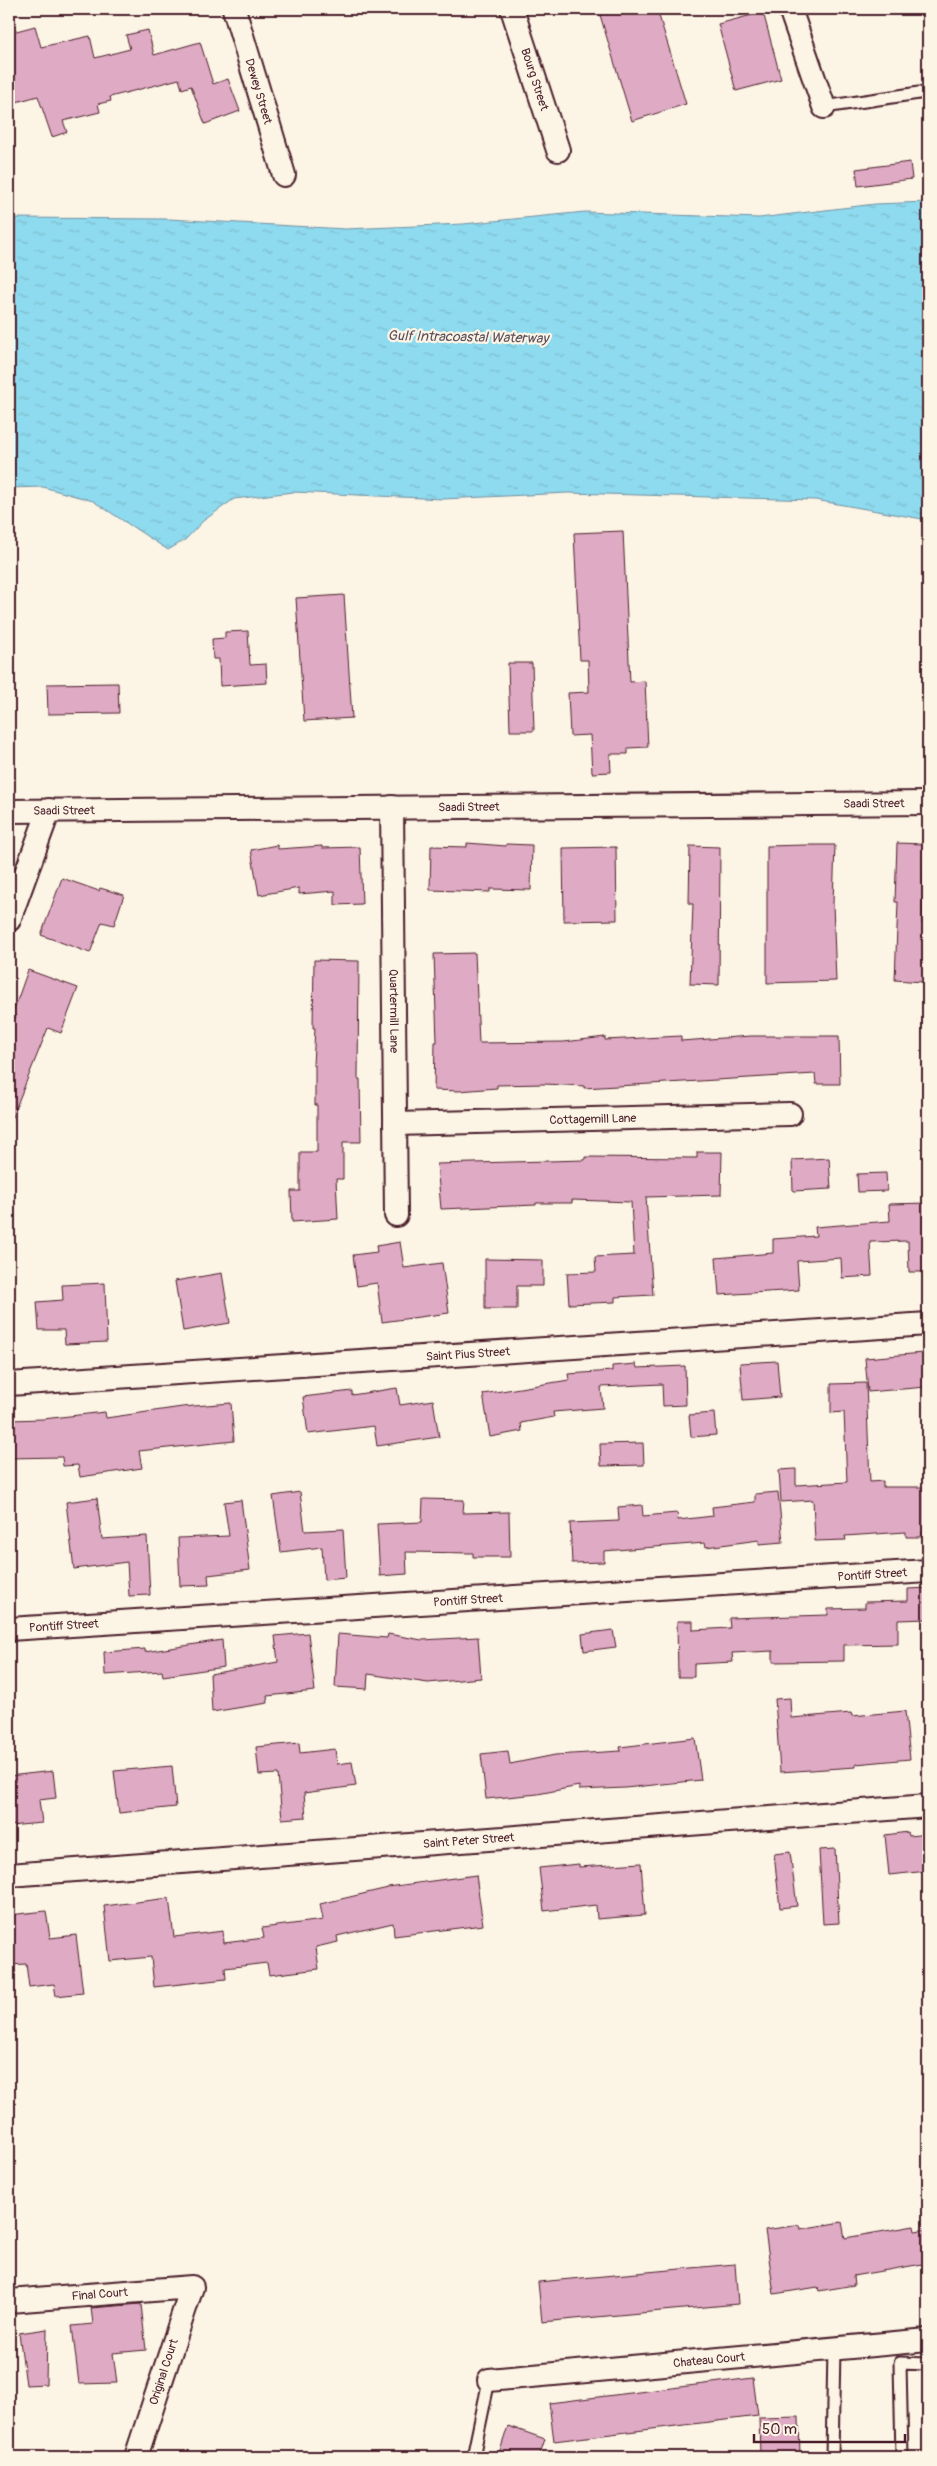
<svg xmlns="http://www.w3.org/2000/svg" width="937" height="2466" font-family="Pangolin,sans-serif">
<style>
.water{fill:url(#water-ripples);stroke:#738fa0}
.building{fill:#dfaac4;stroke:#4a1f2b}
.lines{fill:none;stroke-linecap:round;stroke-linejoin:round}
.lane-casing{stroke:#4a1f2b;stroke-width:15}
.street-casing{stroke:#4a1f2b;stroke-width:26}
.lane{stroke:#fcf5e5;stroke-width:11}
.street{stroke:#fcf5e5;stroke-width:22}
.labels{text-anchor:middle;dominant-baseline:central;stroke-width:4.5;stroke-linejoin:round;paint-order:stroke}
.street-label{font-size:12px;fill:#4a1f2b;stroke:#fcf5e5}
.water-label{font-size:14px;font-style:italic;fill:#5b4e5c;stroke:#fcf5e5}
</style>
<defs>
<pattern id="water-ripples" width="26" height="14" patternUnits="userSpaceOnUse" patternTransform="scale(1.25)"><rect width="26" height="14" fill="#8edaee"/><path d="M2 4q2-2 4 0t4 0M15 11q2-2 4 0t4 0" fill="none" stroke="#7cbbcc"/></pattern>
</defs>
<rect width="100%" height="100%" fill="#fcf5e5"/>
<filter id="ink" filterUnits="userSpaceOnUse"><feTurbulence type="fractalNoise" baseFrequency=".02" numOctaves="2"/><feDisplacementMap in="SourceGraphic" scale="10" xChannelSelector="R" yChannelSelector="G"/><feConvolveMatrix kernelMatrix="1 2 1 2 8 2 1 2 1" color-interpolation-filters="sRGB"/></filter>
<g filter="url(#ink)">
<!-- water -->
<path class="water" d="M 928,202 L 928,520 L 815,500 L 568,493 L 443,499 L 293,492 L 234,499 L 203,521 L 185,540 L 168,550 L 93,501 L 43,487 L 9,488 L 9,218 L 169,219 L 345,229 L 463,224 L 585,212 L 759,218 L 875,204 Z"/>
<!-- building -->
<path class="building" d="M 621,9 L 657,9 L 686,104 L 632,121 L 600,15 Z
M 763,12 L 781,79 L 736,91 L 718,24 Z
M 35,26 L 41,47 L 90,36 L 95,58 L 130,49 L 126,35 L 148,30 L 154,55 L 200,42 L 213,84 L 228,79 L 240,111 L 205,124 L 191,86 L 182,89 L 179,79 L 110,97 L 111,101 L 98,104 L 100,112 L 63,121 L 67,132 L 52,137 L 38,96 L 9,104 L 9,83 L 13,82 L 9,68 L 9,33 Z
M 910,162 L 912,179 L 858,186 L 856,169 Z
M 623,531 L 630,682 L 645,681 L 648,747 L 628,748 L 628,754 L 610,754 L 611,772 L 592,773 L 590,735 L 570,736 L 568,693 L 589,692 L 588,660 L 580,660 L 574,533 Z
M 344,595 L 352,718 L 304,721 L 296,598 Z
M 248,631 L 250,665 L 266,664 L 267,683 L 220,686 L 219,659 L 213,659 L 212,639 L 225,638 L 225,632 Z
M 508,663 L 532,663 L 534,731 L 510,731 Z
M 118,683 L 119,713 L 48,714 L 47,684 Z
M 467,843 L 506,846 L 506,844 L 532,845 L 531,890 L 490,889 L 490,892 L 430,890 L 431,846 L 467,847 Z
M 897,843 L 924,844 L 922,924 L 926,924 L 923,982 L 895,980 L 898,902 L 895,902 Z
M 277,845 L 278,849 L 322,846 L 322,848 L 360,847 L 362,904 L 335,905 L 335,891 L 299,894 L 299,888 L 259,895 L 251,850 Z
M 806,845 L 835,845 L 833,904 L 836,981 L 767,983 L 767,846 Z
M 690,846 L 720,847 L 719,985 L 690,984 L 693,904 L 689,904 Z
M 616,847 L 617,920 L 564,921 L 563,848 Z
M 62,878 L 99,891 L 100,888 L 124,895 L 114,925 L 102,922 L 90,953 L 41,935 Z
M 475,953 L 479,1043 L 564,1042 L 605,1037 L 605,1040 L 681,1036 L 681,1041 L 751,1036 L 839,1036 L 840,1084 L 816,1084 L 815,1074 L 584,1088 L 584,1086 L 544,1084 L 497,1085 L 497,1088 L 459,1091 L 434,1090 L 435,1042 L 437,1042 L 434,954 Z
M 314,960 L 359,961 L 358,1079 L 360,1079 L 361,1142 L 343,1142 L 343,1179 L 336,1179 L 338,1219 L 292,1222 L 291,1191 L 300,1191 L 300,1152 L 317,1152 L 317,1105 L 315,1105 L 315,1065 L 313,1065 L 315,1028 L 313,1028 Z
M 28,970 L 78,988 L 61,1033 L 48,1028 L 10,1122 L 9,1033 L 16,1016 L 12,1015 Z
M 697,1152 L 722,1152 L 721,1195 L 646,1197 L 653,1295 L 615,1297 L 615,1302 L 569,1304 L 567,1273 L 596,1272 L 595,1257 L 634,1255 L 631,1202 L 572,1200 L 572,1203 L 536,1203 L 536,1205 L 441,1209 L 437,1164 L 585,1160 L 585,1157 L 697,1158 Z
M 829,1158 L 831,1189 L 793,1191 L 792,1160 Z
M 886,1173 L 887,1191 L 858,1192 L 857,1174 Z
M 928,1203 L 928,1272 L 909,1272 L 908,1241 L 870,1242 L 872,1276 L 842,1278 L 841,1258 L 797,1261 L 799,1290 L 719,1295 L 716,1258 L 773,1253 L 773,1239 L 816,1236 L 815,1227 L 890,1221 L 889,1204 Z
M 400,1242 L 404,1268 L 442,1263 L 449,1313 L 382,1322 L 377,1283 L 357,1286 L 353,1255 L 377,1252 L 376,1246 Z
M 485,1259 L 543,1260 L 543,1286 L 517,1286 L 517,1309 L 485,1309 Z
M 222,1273 L 230,1323 L 183,1331 L 175,1281 Z
M 105,1283 L 107,1342 L 65,1344 L 64,1330 L 39,1330 L 37,1302 L 63,1300 L 62,1285 Z
M 923,1353 L 926,1387 L 868,1392 L 865,1358 Z
M 777,1361 L 780,1397 L 743,1400 L 740,1363 Z
M 636,1364 L 637,1368 L 685,1366 L 686,1405 L 663,1406 L 662,1384 L 601,1387 L 603,1408 L 553,1412 L 554,1417 L 521,1423 L 522,1431 L 490,1437 L 483,1394 L 569,1380 L 568,1374 L 612,1371 L 612,1366 Z
M 866,1383 L 870,1482 L 883,1481 L 883,1487 L 928,1487 L 928,1532 L 922,1532 L 922,1537 L 906,1537 L 906,1532 L 845,1536 L 846,1540 L 815,1541 L 813,1500 L 781,1502 L 779,1470 L 796,1469 L 796,1485 L 847,1482 L 844,1412 L 831,1413 L 831,1384 Z
M 397,1388 L 400,1405 L 433,1400 L 439,1437 L 377,1446 L 374,1426 L 308,1434 L 303,1397 L 352,1391 L 352,1395 Z
M 231,1403 L 234,1441 L 139,1451 L 142,1468 L 80,1477 L 78,1465 L 63,1466 L 62,1457 L 9,1458 L 9,1420 L 43,1419 L 105,1412 L 106,1418 L 182,1407 Z
M 714,1413 L 716,1435 L 691,1437 L 689,1415 Z
M 643,1443 L 644,1465 L 601,1466 L 600,1444 Z
M 300,1492 L 305,1531 L 343,1529 L 346,1578 L 324,1580 L 322,1547 L 281,1552 L 273,1496 Z
M 778,1492 L 783,1542 L 759,1544 L 759,1540 L 706,1547 L 705,1543 L 604,1551 L 604,1562 L 572,1563 L 570,1523 L 619,1521 L 618,1507 L 642,1505 L 643,1516 L 677,1513 L 678,1520 L 713,1516 L 712,1507 L 755,1502 L 755,1494 Z
M 97,1498 L 102,1539 L 147,1536 L 150,1595 L 129,1596 L 127,1562 L 74,1569 L 66,1502 Z
M 423,1499 L 464,1500 L 463,1513 L 509,1512 L 510,1557 L 473,1557 L 473,1553 L 406,1552 L 407,1574 L 380,1576 L 377,1524 L 422,1522 Z
M 241,1500 L 250,1570 L 208,1575 L 209,1585 L 180,1586 L 178,1538 L 229,1536 L 224,1502 Z
M 928,1588 L 928,1619 L 898,1620 L 898,1644 L 844,1645 L 844,1661 L 773,1662 L 773,1651 L 732,1653 L 733,1662 L 694,1664 L 694,1677 L 678,1677 L 677,1621 L 693,1621 L 693,1630 L 730,1628 L 729,1618 L 828,1615 L 828,1609 L 865,1608 L 865,1602 L 908,1601 L 908,1589 Z
M 613,1630 L 616,1647 L 584,1651 L 582,1634 Z
M 308,1633 L 315,1691 L 267,1696 L 268,1703 L 212,1712 L 210,1674 L 278,1662 L 275,1636 Z
M 338,1634 L 387,1638 L 388,1634 L 422,1640 L 478,1637 L 481,1678 L 428,1683 L 368,1674 L 367,1689 L 335,1687 Z
M 222,1640 L 224,1667 L 163,1676 L 162,1671 L 105,1675 L 104,1652 L 145,1649 L 145,1652 Z
M 790,1698 L 791,1718 L 851,1713 L 852,1716 L 905,1711 L 910,1759 L 856,1764 L 856,1767 L 780,1772 L 775,1699 Z
M 695,1738 L 701,1780 L 625,1788 L 579,1790 L 579,1786 L 538,1794 L 486,1799 L 481,1754 L 508,1751 L 510,1764 L 555,1755 L 621,1751 L 620,1747 Z
M 299,1743 L 300,1753 L 335,1749 L 337,1764 L 352,1762 L 356,1786 L 304,1793 L 306,1817 L 282,1819 L 278,1774 L 259,1775 L 256,1747 Z
M 172,1766 L 176,1807 L 119,1813 L 114,1771 Z
M 53,1771 L 56,1798 L 39,1800 L 42,1823 L 9,1826 L 9,1776 Z
M 908,1832 L 909,1836 L 928,1834 L 928,1871 L 889,1875 L 885,1835 Z
M 835,1849 L 839,1923 L 823,1924 L 819,1850 Z
M 790,1852 L 797,1906 L 780,1908 L 774,1854 Z
M 641,1863 L 645,1915 L 597,1919 L 596,1905 L 544,1911 L 539,1868 L 579,1864 L 579,1867 Z
M 476,1875 L 483,1925 L 394,1936 L 393,1923 L 337,1936 L 338,1942 L 316,1947 L 319,1969 L 269,1975 L 267,1963 L 225,1968 L 226,1979 L 154,1987 L 151,1957 L 110,1961 L 104,1906 L 169,1898 L 174,1937 L 223,1931 L 224,1943 L 264,1938 L 262,1928 L 323,1920 L 320,1904 L 388,1888 L 388,1887 Z
M 46,1911 L 50,1938 L 76,1935 L 83,1993 L 56,1996 L 54,1984 L 29,1987 L 26,1964 L 9,1965 L 9,1915 Z
M 842,2222 L 845,2238 L 914,2226 L 915,2231 L 928,2229 L 928,2263 L 853,2276 L 854,2285 L 819,2291 L 818,2287 L 774,2294 L 765,2230 L 799,2225 L 800,2229 Z
M 735,2264 L 738,2304 L 542,2322 L 538,2282 Z
M 141,2304 L 146,2350 L 113,2353 L 117,2383 L 79,2384 L 72,2326 L 93,2324 L 91,2308 Z
M 47,2329 L 46,2384 L 26,2385 L 19,2333 Z
M 753,2378 L 758,2416 L 554,2441 L 549,2403 Z
M 799,2417 L 800,2457 L 760,2457 L 759,2418 Z
M 508,2426 L 545,2439 L 539,2457 L 498,2457 Z"/>
<g class="lines">
<defs>
<path id="lane" d="M 824,107 L 919,93
M 473,2457 L 489,2380
M 832,2457 L 834,2348
M 902,2457 L 900,2363 L 928,2364"/>
<g id="street">
<path id="s1" d="M 234,9 L 284,175"/>
<path id="s2" d="M 512,9 L 558,150"/>
<path d="M 790,9 L 824,107"/>
<path id="s3" d="M 392,807 L 396,1215"/>
<path id="s4" d="M 9,811 L 928,803"/>
<path d="M 9,920 L 49,810"/>
<path id="s5" d="M 395,1124 L 790,1114"/>
<path id="s6" d="M 9,1384 L 928,1324"/>
<path id="s7" d="M 9,1629 L 928,1571"/>
<path id="s8" d="M 9,1875 L 928,1806"/>
<path id="s9" d="M 9,2301 L 192,2287 L 136,2457"/>
<path id="s10" d="M 489,2380 L 928,2340"/>
</g>
</defs>
<!-- lane casing -->
<use href="#lane" class="lane-casing"/>
<!-- street casing -->
<use href="#street" class="street-casing"/>
<!-- lane -->
<use href="#lane" class="lane"/>
<!-- street -->
<use href="#street" class="street"/>
</g>
</g>
<g class="labels">
<!-- street labels -->
<g class="street-label">
<text stroke="none"><textPath href="#s2" startOffset="74">Bourg Street</textPath></text>
<text stroke="none"><textPath href="#s1" startOffset="86">Dewey Street</textPath></text>
<text stroke="none"><textPath href="#s4" startOffset="865">Saadi Street</textPath></text>
<text stroke="none"><textPath href="#s4" startOffset="460">Saadi Street</textPath></text>
<text stroke="none"><textPath href="#s4" startOffset="55">Saadi Street</textPath></text>
<text stroke="none"><textPath href="#s3" startOffset="204">Quartermill Lane</textPath></text>
<text stroke="none"><textPath href="#s5" startOffset="198">Cottagemill Lane</textPath></text>
<text stroke="none"><textPath href="#s6" startOffset="460">Saint Pius Street</textPath></text>
<text stroke="none"><textPath href="#s7" startOffset="865">Pontiff Street</textPath></text>
<text stroke="none"><textPath href="#s7" startOffset="460">Pontiff Street</textPath></text>
<text stroke="none"><textPath href="#s7" startOffset="55">Pontiff Street</textPath></text>
<text stroke="none"><textPath href="#s8" startOffset="461">Saint Peter Street</textPath></text>
<text stroke="none"><textPath href="#s9" startOffset="91">Final Court</textPath></text>
<text stroke="none"><textPath href="#s10" startOffset="221">Chateau Court</textPath></text>
<text transform="translate(164 2372) rotate(-72)">Original Court</text>
</g>
<!-- water labels -->
<g class="water-label">
<text transform="translate(468 337) rotate(1)">Gulf Intracoastal Waterway</text>
</g>
</g>
<!-- margin -->
<rect width="937" height="2466" fill="none" stroke="#fcf5e5" stroke-width="30"/>
<rect x="15" y="15" width="907" height="2436" fill="none" stroke="#4a1f2b" stroke-width="2" filter="url(#ink)"/>
<!-- scale -->
<path d="M754 2434v8h151v-8" fill="none" stroke="#4a1f2b" stroke-width="2.5"/>
<text x="762" y="2434" font-size="15" fill="#4a1f2b" stroke="#fcf5e5" stroke-width="4" paint-order="stroke">50 m</text>
</svg>
